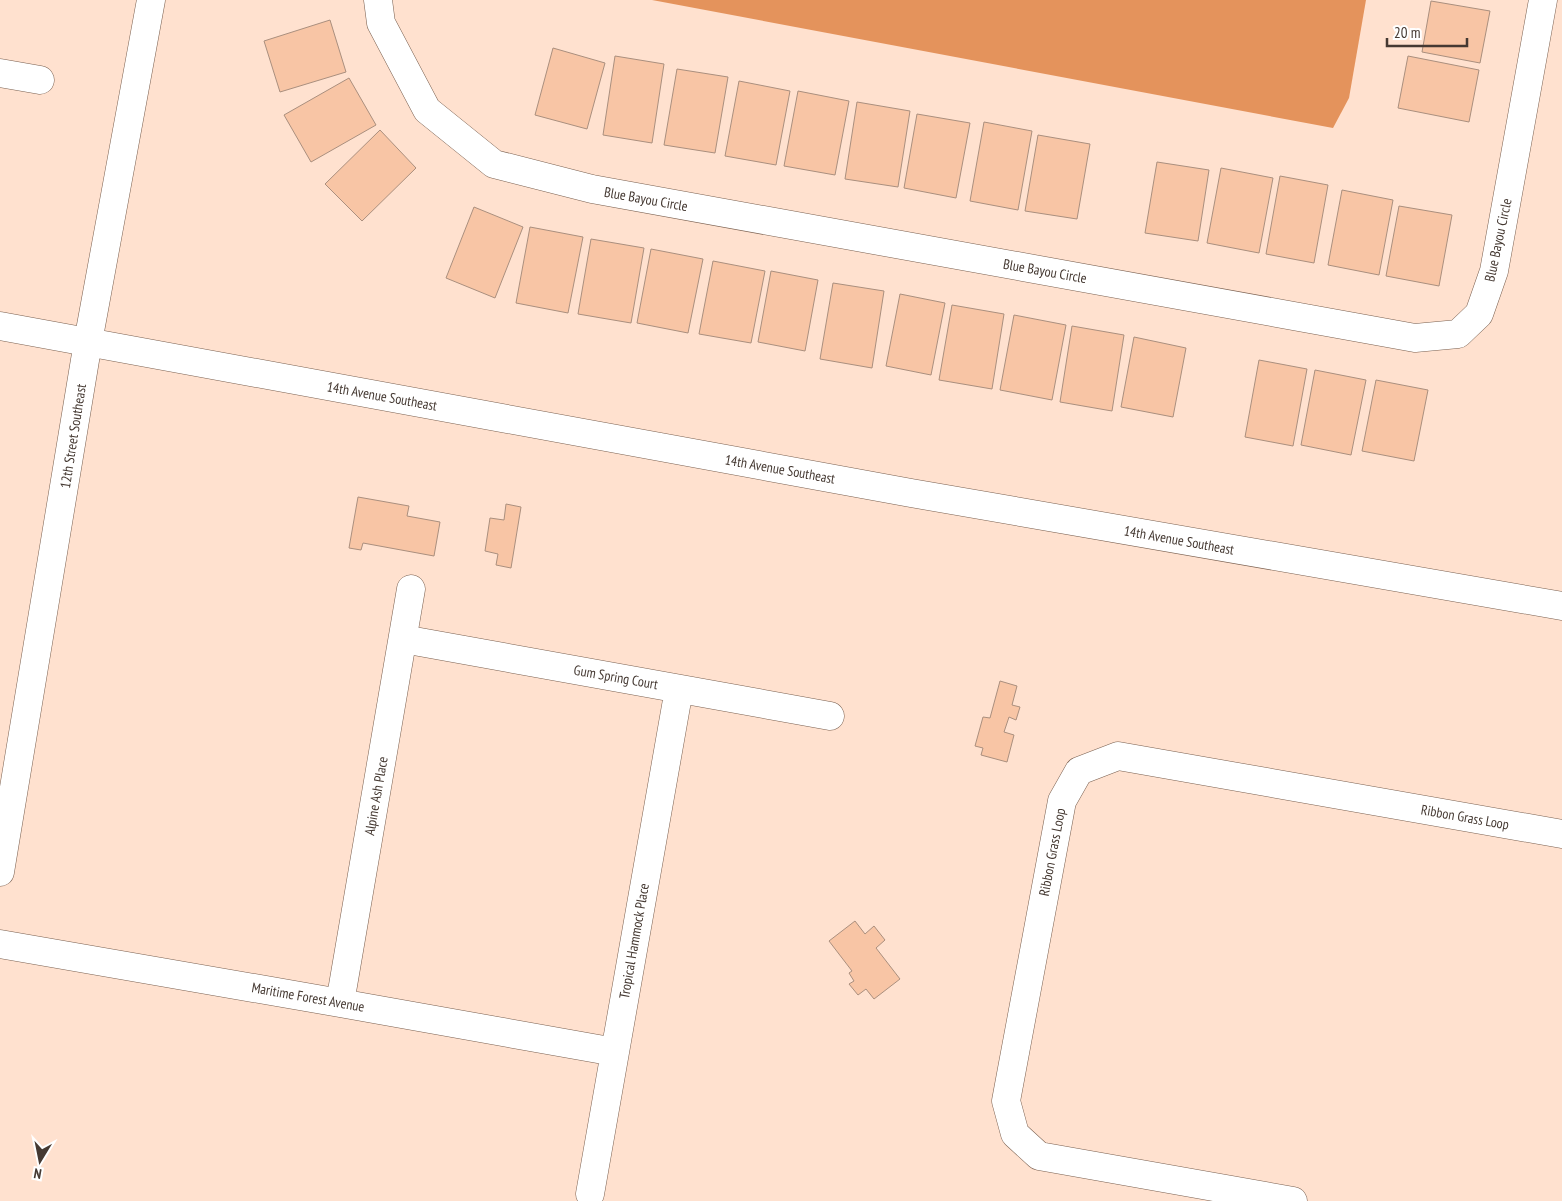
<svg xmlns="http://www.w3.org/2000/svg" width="1562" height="1201" font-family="'PT Sans Narrow',sans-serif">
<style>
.water{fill:#e4935c}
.building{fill:#f8c5a5;stroke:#aa8f7e}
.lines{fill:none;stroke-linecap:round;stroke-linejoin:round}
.minor-casing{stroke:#7a6050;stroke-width:29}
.tertiary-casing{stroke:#7a6050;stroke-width:29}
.minor{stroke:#fff;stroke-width:28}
.tertiary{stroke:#fff;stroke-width:28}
.labels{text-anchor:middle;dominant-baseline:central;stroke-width:4;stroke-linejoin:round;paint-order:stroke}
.street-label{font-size:14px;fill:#453932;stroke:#fff}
</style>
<rect width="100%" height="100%" fill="#ffe1cf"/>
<!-- water -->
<path class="water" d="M 652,0 L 1366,0 L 1349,98 L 1333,128 Z"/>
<!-- building -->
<path class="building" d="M 1431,1 L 1490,11 L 1480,63 L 1422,52 Z
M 330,20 L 346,72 L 280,92 L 264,41 Z
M 553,48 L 605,63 L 587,129 L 535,115 Z
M 615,56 L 664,64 L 652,143 L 603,135 Z
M 1408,56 L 1479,70 L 1469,122 L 1398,108 Z
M 677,69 L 728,77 L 715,153 L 664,145 Z
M 349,78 L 376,125 L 311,162 L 284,115 Z
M 739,81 L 790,91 L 776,165 L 725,156 Z
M 798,91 L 849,101 L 835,175 L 784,166 Z
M 857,102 L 910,111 L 898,187 L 845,179 Z
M 917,114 L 970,123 L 956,198 L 904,188 Z
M 984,122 L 1032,131 L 1018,210 L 970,201 Z
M 380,130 L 416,168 L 362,221 L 325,184 Z
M 1038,135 L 1090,144 L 1077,219 L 1025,211 Z
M 1157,162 L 1209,170 L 1198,241 L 1145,233 Z
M 1221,168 L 1273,178 L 1259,253 L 1207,243 Z
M 1280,176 L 1328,185 L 1314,263 L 1266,254 Z
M 1342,190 L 1393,200 L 1379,275 L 1328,265 Z
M 1399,206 L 1452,215 L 1439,286 L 1386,276 Z
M 474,207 L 523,227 L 495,298 L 446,278 Z
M 530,227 L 583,237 L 568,313 L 516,303 Z
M 591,239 L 644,248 L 631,323 L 578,314 Z
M 651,249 L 703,259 L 688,333 L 637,323 Z
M 713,261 L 765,271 L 751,343 L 699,334 Z
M 771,271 L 818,280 L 805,351 L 758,342 Z
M 833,283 L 884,291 L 872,368 L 820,359 Z
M 900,294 L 945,303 L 931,375 L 886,366 Z
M 952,305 L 1004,314 L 992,389 L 939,380 Z
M 1014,315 L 1066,325 L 1052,400 L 1000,390 Z
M 1072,326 L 1124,335 L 1112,411 L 1060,402 Z
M 1134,337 L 1186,348 L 1173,417 L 1121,407 Z
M 1259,360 L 1307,369 L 1293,446 L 1245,437 Z
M 1315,370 L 1366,380 L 1351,455 L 1301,445 Z
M 1376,380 L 1428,390 L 1414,461 L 1362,451 Z
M 358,497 L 409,506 L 407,516 L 440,522 L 434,556 L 363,543 L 361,550 L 349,548 Z
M 506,504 L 521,507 L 511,568 L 496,565 L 498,554 L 485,551 L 490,518 L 504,520 Z
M 1000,681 L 1017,686 L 1012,705 L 1020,707 L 1016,720 L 1009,717 L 1004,732 L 1014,735 L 1007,762 L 981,755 L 983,748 L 975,746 L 983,717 L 990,718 Z
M 855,921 L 865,934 L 874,926 L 885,940 L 876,948 L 900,979 L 874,999 L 866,989 L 858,995 L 849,984 L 854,981 L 849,973 L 852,971 L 829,941 Z"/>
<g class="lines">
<defs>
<path id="minor" d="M 378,0 L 381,23 L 427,110 L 494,164 L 592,189 L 1415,338 L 1458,334 L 1479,314 L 1494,271 L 1543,0
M 0,73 L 40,80
M 403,639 L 830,716
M 0,872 L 88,342 L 151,0
M 0,944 L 340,1003 L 615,1052
M 340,1003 L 411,589
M 590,1194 L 679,689
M 1293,1201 L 1039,1156 L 1015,1134 L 1006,1101 L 1062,801 L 1079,771 L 1118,756 L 1562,834"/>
<path id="tertiary" d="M 0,326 L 911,493 L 1562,606"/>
</defs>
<!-- minor casing -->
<use href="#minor" class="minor-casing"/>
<!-- tertiary casing -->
<use href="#tertiary" class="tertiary-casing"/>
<!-- minor -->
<use href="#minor" class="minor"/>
<!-- tertiary -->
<use href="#tertiary" class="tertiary"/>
</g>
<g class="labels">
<!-- street labels -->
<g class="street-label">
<text transform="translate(646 199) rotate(10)">Blue Bayou Circle</text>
<text transform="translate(1498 240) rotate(-78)">Blue Bayou Circle</text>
<text transform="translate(1045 271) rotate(10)">Blue Bayou Circle</text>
<text transform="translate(382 396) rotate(10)">14th Avenue Southeast</text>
<text transform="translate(73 436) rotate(-81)">12th Street Southeast</text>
<text transform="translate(780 469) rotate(10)">14th Avenue Southeast</text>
<text transform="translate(1179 540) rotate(10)">14th Avenue Southeast</text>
<text transform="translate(616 677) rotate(10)">Gum Spring Court</text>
<text transform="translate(376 796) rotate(-80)">Alpine Ash Place</text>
<text transform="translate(1465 817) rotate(10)">Ribbon Grass Loop</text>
<text transform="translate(1052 852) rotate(-79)">Ribbon Grass Loop</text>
<text transform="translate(634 941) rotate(-80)">Tropical Hammock Place</text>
<text transform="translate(308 997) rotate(10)">Maritime Forest Avenue</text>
</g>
</g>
<!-- north arrow -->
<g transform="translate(40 1161) rotate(190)" stroke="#ffffff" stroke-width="4" paint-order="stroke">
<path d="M0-4L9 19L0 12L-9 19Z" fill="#453932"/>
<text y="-8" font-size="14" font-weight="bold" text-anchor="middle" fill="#453932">N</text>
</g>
<!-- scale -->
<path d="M1387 38v8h80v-8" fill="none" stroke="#453932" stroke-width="2.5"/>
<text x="1394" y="38" font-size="15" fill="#453932" stroke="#ffffff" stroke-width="4" paint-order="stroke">20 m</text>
</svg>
